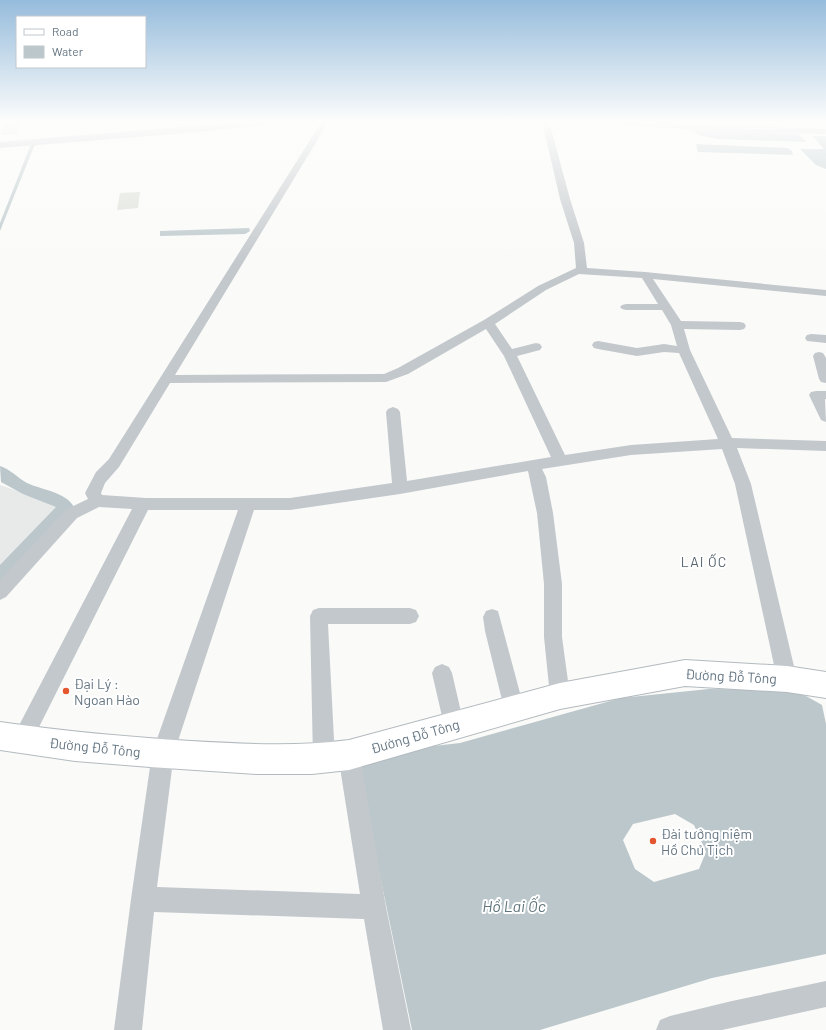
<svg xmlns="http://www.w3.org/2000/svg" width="826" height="1030" font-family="Barlow,sans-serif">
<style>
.built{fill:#e8e9e9}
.green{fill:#dadfd7}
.water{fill:#bbc7cb;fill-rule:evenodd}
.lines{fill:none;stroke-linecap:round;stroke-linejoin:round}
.canal{fill:#bbc7cb;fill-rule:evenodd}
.secondary-casing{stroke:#b3babf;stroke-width:2}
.minor{fill:#c3c8cc;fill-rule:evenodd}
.tertiary{fill:#c3c8cc;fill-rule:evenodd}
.secondary{fill:#fff;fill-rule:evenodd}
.poi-dot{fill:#e4572e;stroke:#fff;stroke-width:1.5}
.labels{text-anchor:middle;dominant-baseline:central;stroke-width:4;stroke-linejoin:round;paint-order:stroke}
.quarter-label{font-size:14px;letter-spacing:1px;fill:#57646e;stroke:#fff}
.near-street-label{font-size:14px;fill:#657683;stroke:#fff}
.near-poi-label{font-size:14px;fill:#657683;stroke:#fff;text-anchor:start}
.near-water-label{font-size:16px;font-style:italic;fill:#60757c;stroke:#fff}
</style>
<rect width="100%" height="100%" fill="#fafaf8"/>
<!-- built -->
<path class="built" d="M 0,485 L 60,505 L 0,566 Z"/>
<!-- green -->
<path class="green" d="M 6,121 L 20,121 L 16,134 L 1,135 Z
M 140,192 L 138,208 L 117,210 L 120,193 Z"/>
<!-- water -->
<path class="water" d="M 687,124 L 826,129 L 826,131 L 685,125 Z
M 687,130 L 798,134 L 807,142 L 717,139 L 699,135 L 695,132 Z
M 812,136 L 826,136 L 826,169 L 816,165 L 800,149 L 824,149 Z
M 31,144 L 35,144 L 0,231 L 0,223 Z
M 696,144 L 788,148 L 792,151 L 793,155 L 698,152 Z
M 249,228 L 250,231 L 245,234 L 160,236 L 160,231 Z
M 709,689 L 789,690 L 806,696 L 822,705 L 826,724 L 826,954 L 712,978 L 540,1030 L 412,1030 L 355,755 L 460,743 L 621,698 ZM 675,814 L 694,825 L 706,852 L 699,869 L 654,882 L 635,869 L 623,840 L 633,824 Z"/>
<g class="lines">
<!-- canal -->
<path class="canal" d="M 623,121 C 633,119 671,118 678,124 L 674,126 L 627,123 Z
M 0,466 C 10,469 18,478 27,483 C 42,490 66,492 74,507 L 6,582 L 0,584 L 0,565 L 56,507 L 23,494 L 1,482 Z"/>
<defs>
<path id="secondary" d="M 685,660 L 787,666 L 826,672 L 826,698 L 787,692 L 685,686 L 560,709 L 349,770 L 312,774 L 256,774 L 150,767 L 75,761 L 0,750 L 0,722 C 63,731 127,737 191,741 C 244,744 296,747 349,740 L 560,683 Z"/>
</defs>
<!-- secondary casing -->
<use href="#secondary" class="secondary-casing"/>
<!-- minor -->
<path class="minor" d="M 322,121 L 329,121 L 175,375 L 384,374 L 398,368 L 484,320 L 538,286 L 576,268 L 574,243 L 560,199 L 542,121 L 549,121 L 570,199 L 584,243 L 587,268 L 645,272 L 826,290 L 826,296 L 653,279 L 681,321 L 740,322 L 744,323 L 746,326 L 744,329 L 740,330 L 684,329 L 690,350 L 732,438 L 826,441 L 826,451 L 737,448 L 751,484 L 797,679 L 794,686 L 787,688 L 780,686 L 777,679 L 735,484 L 722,449 L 631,455 L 542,469 L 546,477 L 553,513 L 562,584 L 562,637 L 570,696 L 567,703 L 560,706 L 553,703 L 550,696 L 544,637 L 544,584 L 537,513 L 528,471 L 400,494 L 290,510 L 254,510 L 174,753 L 157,887 L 360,894 L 338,755 L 342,748 L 349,744 L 356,748 L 360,755 L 386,907 L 411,1030 L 383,1030 L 364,919 L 154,912 L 142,1030 L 114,1030 L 131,899 L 152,753 L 238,510 L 148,510 L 29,747 L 22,750 L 15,747 L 12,740 L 15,733 L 132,509 L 99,507 L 77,518 L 6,597 L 0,600 L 0,580 L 65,510 L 88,499 L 85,493 L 96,472 L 109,459 ZM 579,274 L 642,278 L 658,304 L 626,304 L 622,305 L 620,307 L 622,309 L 626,310 L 662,310 L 671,325 L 677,346 L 664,344 L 637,348 L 598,341 L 594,342 L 592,345 L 594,348 L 598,349 L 637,356 L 664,352 L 679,353 L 718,439 L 631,445 L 565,455 L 517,356 L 540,350 L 542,347 L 540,344 L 536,343 L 512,349 L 495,324 L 546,290 ZM 486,329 L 504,356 L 551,457 L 407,481 L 400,412 L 398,409 L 393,407 L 388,409 L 386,412 L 392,483 L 290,498 L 146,498 L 102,495 L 101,493 L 105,483 L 119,467 L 170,383 L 386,382 L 408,374 Z
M 576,121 L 611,121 L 757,129 L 826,130 L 826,134 L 757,133 L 580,123 Z
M 811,334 L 826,335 L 826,343 L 807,341 L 805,338 L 807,335 Z
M 819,352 L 823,353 L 826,358 L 826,383 L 821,382 L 819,379 L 813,356 L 815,353 Z
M 816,391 L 826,391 L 826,399 L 825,399 L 826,422 L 821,420 L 809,395 L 811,392 Z
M 319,608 L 410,608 L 416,610 L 419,616 L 416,622 L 410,624 L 328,624 L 335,759 L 332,767 L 324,770 L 316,767 L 313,759 L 310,616 L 313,610 Z
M 492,609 L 498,611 L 524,708 L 521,715 L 514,718 L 507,715 L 504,708 L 485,631 L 483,617 L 486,611 Z
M 442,664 L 449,667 L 452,673 L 464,725 L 461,732 L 454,735 L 447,732 L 444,725 L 432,673 L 435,667 Z
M 826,981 L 826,1007 L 722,1030 L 656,1030 L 660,1020 L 670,1016 L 732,1001 Z"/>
<!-- tertiary -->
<path class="tertiary" d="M 253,121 L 281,121 L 276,124 L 188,133 L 0,148 L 0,142 Z"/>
<!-- secondary -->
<use href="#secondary" class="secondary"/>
</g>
<!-- sky -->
<linearGradient id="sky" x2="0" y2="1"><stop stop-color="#96bcdc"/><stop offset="0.46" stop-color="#fdfdfc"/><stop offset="1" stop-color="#fdfdfc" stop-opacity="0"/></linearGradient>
<rect width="826" height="265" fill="url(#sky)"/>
<!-- markers -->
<g class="poi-dot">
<circle cx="66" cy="691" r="4"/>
<circle cx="653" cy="841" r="4"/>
</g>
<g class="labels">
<!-- quarter labels -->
<g class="quarter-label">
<text x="704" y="561">LAI ỐC</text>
</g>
<!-- near-street labels -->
<g class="near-street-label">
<text transform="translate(731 676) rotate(3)">Đường Đỗ Tông</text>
<text transform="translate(415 736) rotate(-16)">Đường Đỗ Tông</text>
<text transform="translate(95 747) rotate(6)">Đường Đỗ Tông</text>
</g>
<!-- near-poi labels -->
<g class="near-poi-label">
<text x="74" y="683">Đại Lý :<tspan x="74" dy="16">Ngoan Hào</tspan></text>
<text x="661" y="833">Đài tưởng niệm<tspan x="661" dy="16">Hồ Chủ Tịch</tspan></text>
</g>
<!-- near-water labels -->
<g class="near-water-label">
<text x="514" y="905">Hồ Lai Ốc</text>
</g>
</g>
<!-- legend -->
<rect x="16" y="16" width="130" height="52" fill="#ffffff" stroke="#c1c8cd"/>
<rect x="24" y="29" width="20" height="6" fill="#ffffff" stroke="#c1c8cd"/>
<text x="52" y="36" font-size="12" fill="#657683">Road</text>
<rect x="24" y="46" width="20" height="12" fill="#bbc7cb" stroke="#c1c8cd"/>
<text x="52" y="56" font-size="12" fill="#657683">Water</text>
</svg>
